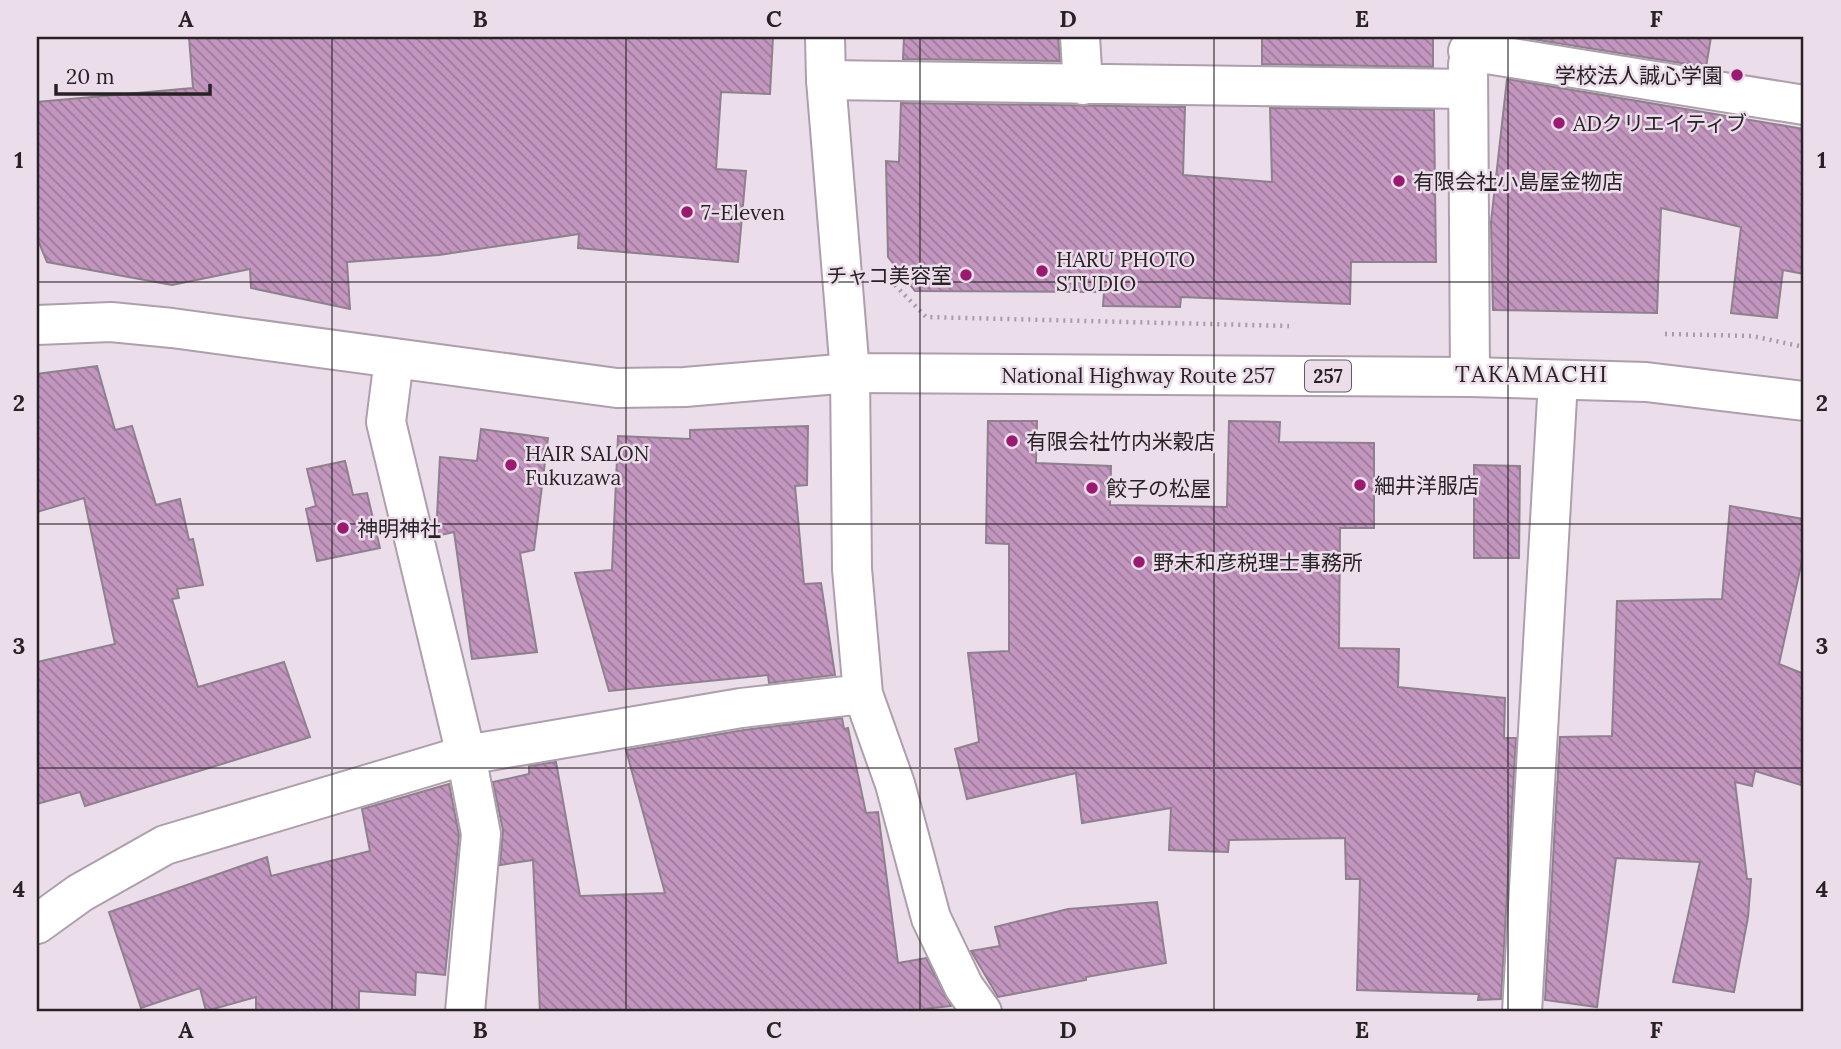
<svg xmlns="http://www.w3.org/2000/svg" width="1841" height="1049" font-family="Lora,'Noto Sans JP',serif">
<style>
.building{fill:url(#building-back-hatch);stroke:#8e818d;stroke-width:2}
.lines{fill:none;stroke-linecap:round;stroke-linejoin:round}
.minor-casing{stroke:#ad9fab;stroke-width:42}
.highway-casing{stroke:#ad9fab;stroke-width:42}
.path{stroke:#a89ca7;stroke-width:4.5;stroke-dasharray:2 5;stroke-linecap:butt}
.minor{stroke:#fff;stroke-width:38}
.highway{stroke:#fff;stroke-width:38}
.grid{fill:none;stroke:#282227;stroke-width:2;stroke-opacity:0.55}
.poi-dot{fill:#991a71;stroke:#ecddea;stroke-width:2.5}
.labels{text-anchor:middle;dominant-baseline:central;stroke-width:5;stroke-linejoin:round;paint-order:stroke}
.shield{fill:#ecddea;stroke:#635a62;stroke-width:2}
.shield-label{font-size:19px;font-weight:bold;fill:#282227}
.poi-label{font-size:21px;fill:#282227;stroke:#ecddea;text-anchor:start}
.street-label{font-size:21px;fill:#282227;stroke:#ecddea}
.neighbourhood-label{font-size:23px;letter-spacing:2px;fill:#282227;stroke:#ecddea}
.neatline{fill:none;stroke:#282227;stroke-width:2.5}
.grid-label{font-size:23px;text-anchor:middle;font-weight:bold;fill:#282227}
</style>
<defs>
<pattern id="building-back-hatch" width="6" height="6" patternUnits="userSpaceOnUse" patternTransform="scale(1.75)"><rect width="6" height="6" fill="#c296be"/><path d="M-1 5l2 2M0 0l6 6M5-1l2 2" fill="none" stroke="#9e7a9a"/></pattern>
</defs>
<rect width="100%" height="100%" fill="#ecddea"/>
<!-- building -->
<path class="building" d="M 189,37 L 773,37 L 770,94 L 721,92 L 716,169 L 746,171 L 738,262 L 578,248 L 579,234 L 439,255 L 347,262 L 350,309 L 251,288 L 250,269 L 172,285 L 47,262 L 37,238 L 37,102 L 193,88 Z
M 904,37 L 1058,37 L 1060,61 L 903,59 Z
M 1262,37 L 1433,37 L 1433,67 L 1262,64 Z
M 1520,37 L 1711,37 L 1706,67 Z
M 1507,79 L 1804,129 L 1804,274 L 1783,270 L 1777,318 L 1731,313 L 1741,227 L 1661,208 L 1657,313 L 1493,310 L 1491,222 Z
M 901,103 L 1185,107 L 1183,175 L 1272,182 L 1270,108 L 1434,110 L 1436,262 L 1351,262 L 1350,304 L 1181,297 L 1180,307 L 1103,306 L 1104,292 L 915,291 L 888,257 L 886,161 L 899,162 Z
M 97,366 L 115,430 L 132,426 L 156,505 L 180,499 L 189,540 L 193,539 L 203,585 L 177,589 L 179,598 L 172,599 L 198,687 L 284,662 L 310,737 L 85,806 L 80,792 L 37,804 L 37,662 L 115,644 L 84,498 L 37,512 L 37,374 Z
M 988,421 L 1037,421 L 1036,463 L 1111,466 L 1110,505 L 1227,507 L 1229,421 L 1280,422 L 1279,442 L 1374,443 L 1374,528 L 1340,528 L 1339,648 L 1399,649 L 1398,687 L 1505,698 L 1504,738 L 1516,738 L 1501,999 L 1478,1000 L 1479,994 L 1357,990 L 1360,879 L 1346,879 L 1345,838 L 1229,840 L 1228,852 L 1169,850 L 1171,808 L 1082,823 L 1076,773 L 967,799 L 955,749 L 979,742 L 968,653 L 1009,651 L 1009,544 L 986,543 Z
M 808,426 L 807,485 L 795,486 L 804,584 L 821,583 L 835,675 L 769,683 L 768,675 L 609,691 L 575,573 L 612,570 L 618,436 L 690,439 L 690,430 Z
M 481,429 L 548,438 L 534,550 L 520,553 L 537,652 L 472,659 L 454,532 L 436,536 L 440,457 L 477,461 Z
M 345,461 L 353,495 L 367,493 L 380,548 L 317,561 L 306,509 L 316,506 L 307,469 Z
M 1474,465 L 1520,466 L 1519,558 L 1474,558 Z
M 1730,506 L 1804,519 L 1804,552 L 1779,664 L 1804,674 L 1804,786 L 1755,771 L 1752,786 L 1735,782 L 1747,879 L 1751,879 L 1748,917 L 1734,992 L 1673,982 L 1700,862 L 1616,858 L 1597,1007 L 1545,1000 L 1560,737 L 1612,736 L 1617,601 L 1722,599 Z
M 842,718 L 844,729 L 848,728 L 866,813 L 878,812 L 898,963 L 926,958 L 951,1006 L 925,1009 L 925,1012 L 540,1012 L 533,860 L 500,865 L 503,830 L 493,782 L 529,774 L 529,766 L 556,762 L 580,896 L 665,893 L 626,750 L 744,730 Z
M 449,784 L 459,835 L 445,975 L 416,972 L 415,995 L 359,991 L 359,1012 L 256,1012 L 256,997 L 206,1011 L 200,988 L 141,1008 L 109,912 L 267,857 L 271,876 L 370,851 L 362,809 Z
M 1157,902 L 1166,963 L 1086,977 L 1086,980 L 998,997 L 971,951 L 1000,946 L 995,927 L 1068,909 Z"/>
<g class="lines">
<defs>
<path id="minor" d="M 1080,37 L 1083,85
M 1468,51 L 1804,105
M 1468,64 L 1470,377
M 826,80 L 1468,89
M 37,325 L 111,322 L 172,328 L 617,388 L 685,387 L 850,373 L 852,569 L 863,694 L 895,784 L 931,918 L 964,987 L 982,1012
M 394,359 L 386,422 L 466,755 L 481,834 L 465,1012
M 37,924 L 80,893 L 165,845 L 466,755 L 741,708 L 863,694
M 1522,1012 L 1558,380"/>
<path id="highway" d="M 825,37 L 826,80 L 850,373 L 1470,377 L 1646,382 L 1804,401"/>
</defs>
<!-- minor casing -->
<use href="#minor" class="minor-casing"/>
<!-- highway casing -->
<use href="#highway" class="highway-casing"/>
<!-- path -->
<path class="path" d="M 890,280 L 926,317 L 1289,326
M 1665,334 L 1752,336 L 1804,347"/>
<!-- minor -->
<use href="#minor" class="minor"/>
<!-- highway -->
<use href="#highway" class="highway"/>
</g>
<!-- grid -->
<path class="grid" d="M 332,37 L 332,1012M 626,37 L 626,1012M 920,37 L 920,1012M 1214,37 L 1214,1012M 1508,37 L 1508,1012M 37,282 L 1804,282M 37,524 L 1804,524M 37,768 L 1804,768"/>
<!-- markers -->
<g class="poi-dot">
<circle cx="1737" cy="75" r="7"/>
<circle cx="1559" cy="123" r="7"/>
<circle cx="1399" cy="181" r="7"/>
<circle cx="687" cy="212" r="7"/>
<circle cx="1042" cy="271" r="7"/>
<circle cx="966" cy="275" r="7"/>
<circle cx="1012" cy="441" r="7"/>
<circle cx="511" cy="465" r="7"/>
<circle cx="1360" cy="485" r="7"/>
<circle cx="1092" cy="488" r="7"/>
<circle cx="343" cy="528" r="7"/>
<circle cx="1139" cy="562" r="7"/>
</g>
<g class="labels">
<!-- shield labels -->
<rect class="shield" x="1305" y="360.5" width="46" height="31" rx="5"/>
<g class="shield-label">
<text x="1328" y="376">257</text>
</g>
<!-- poi labels -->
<g class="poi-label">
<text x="1723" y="75" text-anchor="end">学校法人誠心学園</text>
<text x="1573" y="123">ADクリエイティブ</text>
<text x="1413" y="181">有限会社小島屋金物店</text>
<text x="701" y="212">7-Eleven</text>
<text x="1056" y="259">HARU PHOTO<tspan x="1056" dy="24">STUDIO</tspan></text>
<text x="952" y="275" text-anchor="end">チャコ美容室</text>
<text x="1026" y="441">有限会社竹内米穀店</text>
<text x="525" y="453">HAIR SALON<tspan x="525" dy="24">Fukuzawa</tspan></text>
<text x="1374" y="485">細井洋服店</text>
<text x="1106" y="488">餃子の松屋</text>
<text x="357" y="528">神明神社</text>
<text x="1153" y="562">野末和彦税理士事務所</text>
</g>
<!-- street labels -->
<g class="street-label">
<text x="1138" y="375">National Highway Route 257</text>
</g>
<!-- neighbourhood labels -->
<g class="neighbourhood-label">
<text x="1532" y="373">TAKAMACHI</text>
</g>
</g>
<!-- border -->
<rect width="1841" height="1049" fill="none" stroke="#ecddea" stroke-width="77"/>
<!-- scale -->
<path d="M56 84v10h154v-10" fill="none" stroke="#282227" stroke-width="3.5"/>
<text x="66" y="84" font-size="21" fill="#282227" stroke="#ecddea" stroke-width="5" paint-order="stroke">20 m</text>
<rect x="38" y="38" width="1764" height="972" class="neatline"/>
<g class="grid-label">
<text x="186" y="27">A</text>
<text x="480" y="27">B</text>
<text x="774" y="27">C</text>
<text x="1068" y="27">D</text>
<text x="1362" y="27">E</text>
<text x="1656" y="27">F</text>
<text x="19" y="168">1</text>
<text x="1822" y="168">1</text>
<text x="19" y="411">2</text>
<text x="1822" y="411">2</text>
<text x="19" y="654">3</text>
<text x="1822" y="654">3</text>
<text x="19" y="897">4</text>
<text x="1822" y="897">4</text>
<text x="186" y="1038">A</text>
<text x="480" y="1038">B</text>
<text x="774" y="1038">C</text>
<text x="1068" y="1038">D</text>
<text x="1362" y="1038">E</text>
<text x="1656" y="1038">F</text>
</g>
</svg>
